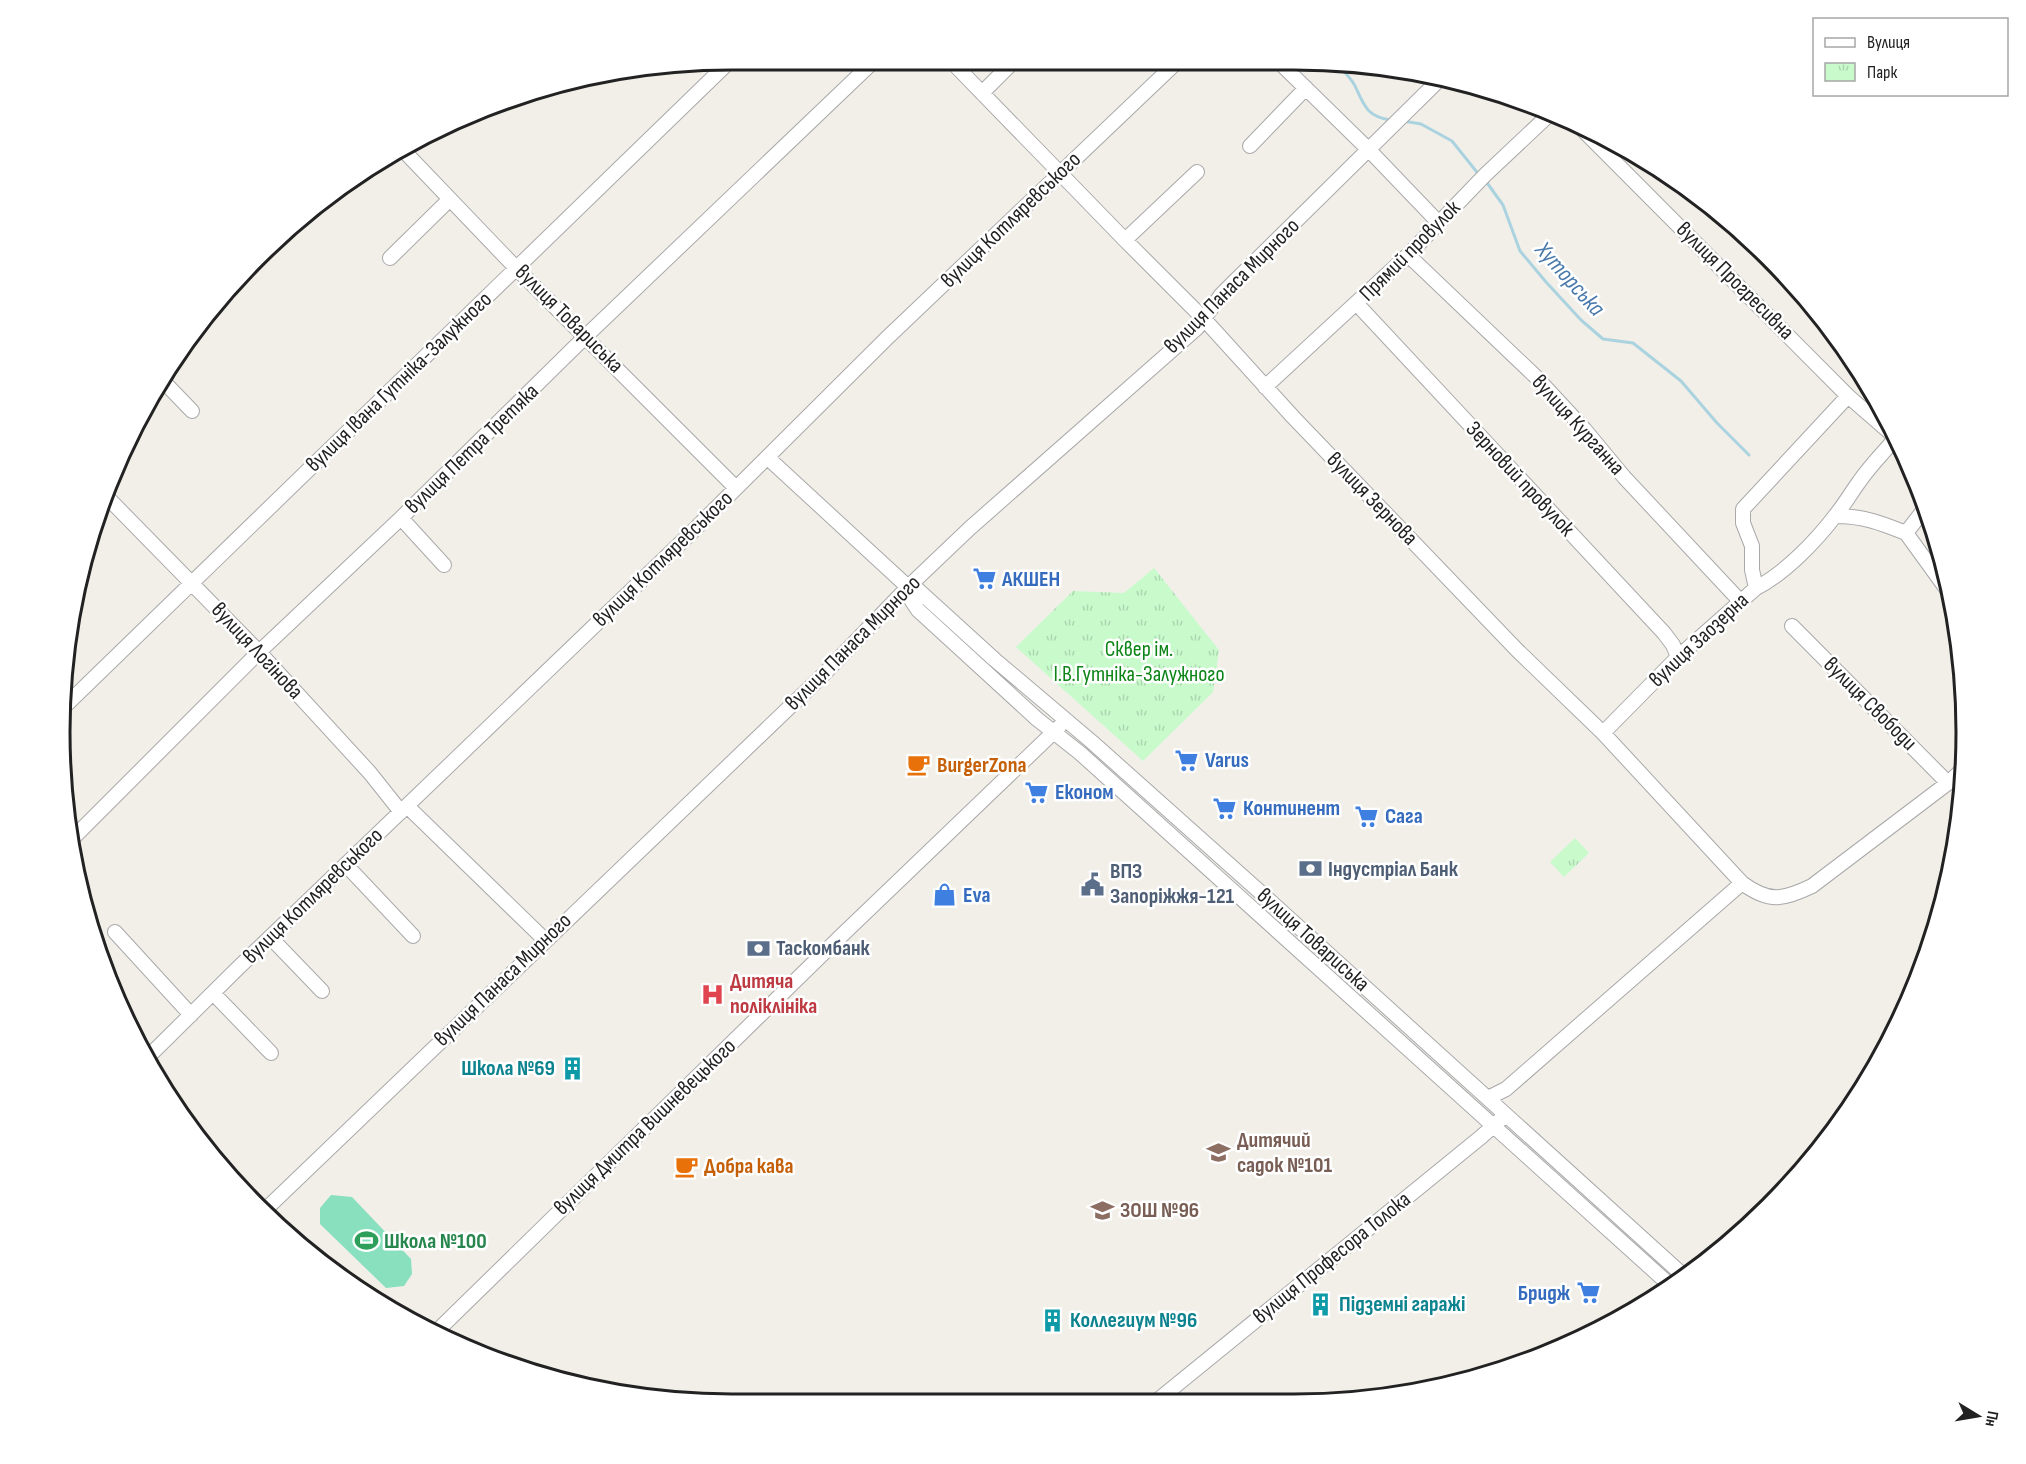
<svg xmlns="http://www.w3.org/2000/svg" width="2026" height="1464" font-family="'Sofia Sans Condensed',sans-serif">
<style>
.park{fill:url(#park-tufts)}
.pitch{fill:#88e0be}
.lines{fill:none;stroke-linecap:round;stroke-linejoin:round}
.stream{stroke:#aad3df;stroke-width:3}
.minor-casing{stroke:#a9a9a9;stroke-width:16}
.minor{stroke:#fff;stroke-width:14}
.labels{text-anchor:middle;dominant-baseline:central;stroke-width:5;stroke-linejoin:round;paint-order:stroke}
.street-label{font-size:22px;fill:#222;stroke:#fff}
.shop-label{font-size:22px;font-weight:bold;fill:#366cbe;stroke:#fff;text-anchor:start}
.park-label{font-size:22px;fill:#0c8416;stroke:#fff}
.food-label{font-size:22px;font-weight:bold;fill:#c56008;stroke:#fff;text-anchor:start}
.service-label{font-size:22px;font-weight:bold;fill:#4e5e75;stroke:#fff;text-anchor:start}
.health-label{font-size:22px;font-weight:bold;fill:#be3a42;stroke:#fff;text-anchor:start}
.culture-label{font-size:22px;font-weight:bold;fill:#0d838f;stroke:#fff;text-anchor:start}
.education-label{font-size:22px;font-weight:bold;fill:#785e54;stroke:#fff;text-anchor:start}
.leisure-label{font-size:22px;font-weight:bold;fill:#27864d;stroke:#fff;text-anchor:start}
.water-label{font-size:24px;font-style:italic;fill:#4a7aab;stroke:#fff}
.rim{fill:none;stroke:#222;stroke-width:3}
</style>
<defs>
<pattern id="park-tufts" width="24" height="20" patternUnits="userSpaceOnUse" patternTransform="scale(1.5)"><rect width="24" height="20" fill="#c8facc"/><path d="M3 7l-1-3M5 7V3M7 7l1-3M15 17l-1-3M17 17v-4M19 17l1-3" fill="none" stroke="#acd6af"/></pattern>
</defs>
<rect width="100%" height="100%" fill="#f2efe9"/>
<!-- park -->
<path class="park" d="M 1154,568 L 1219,650 L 1213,692 L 1143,761 L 1016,647 L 1073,591 L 1124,593 Z
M 1575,838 L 1589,853 L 1564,877 L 1550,862 Z"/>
<!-- pitch -->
<path class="pitch" d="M 331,1195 L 352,1197 L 411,1259 L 412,1274 L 404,1286 L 386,1288 L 320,1224 L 320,1208 Z"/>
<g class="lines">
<!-- stream -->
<path class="stream" d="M 1338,64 C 1344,72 1353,80 1356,88 C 1365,108 1368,116 1390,120
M 1403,121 L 1421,124 L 1452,141 L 1480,176
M 1485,180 L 1503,205 L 1520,251 L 1546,282 L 1581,320 L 1603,339 L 1633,343 L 1681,381 L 1717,423 L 1749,455"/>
<defs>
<path id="minor" d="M 950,60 L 1125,240 L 1204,319 L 1293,417 L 1517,650 L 1603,733 L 1742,883 C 1769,903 1783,900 1812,886 L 1948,783 L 1964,768
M 1277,60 L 1369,150 L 1439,223
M 982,93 L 1015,60
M 1577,124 L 1848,396 L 1894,436
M 1250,146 L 1306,88
M 403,150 L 516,268 L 736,488
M 1125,240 L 1197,172
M 1408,255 L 1535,376 L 1585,430 L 1624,477 L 1740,601
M 390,258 L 450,199
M 1357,304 L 1664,633 L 1673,645 L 1678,657
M 164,382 L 192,411
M 1265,387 L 1408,255 L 1485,175 L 1552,112
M 768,458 L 908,587 L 918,590 L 995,660 L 1092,742 L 1260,892 L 1685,1277
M 106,496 L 259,652 L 370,773 L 401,812
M 1836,516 C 1863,516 1881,523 1906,533
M 401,518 L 444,565
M 1906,533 L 1948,591
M 1906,533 L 1926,507
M 908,587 L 910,598 L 918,610 L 1037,719 L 1080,753 L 1672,1287
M 1756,588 C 1784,574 1816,541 1835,516 C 1844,505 1851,493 1859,482 C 1870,466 1883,453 1895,439
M 1792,626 L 1948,783
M 66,705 L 731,60
M 1603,733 L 1678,657 L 1756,588 L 1752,570 L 1752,546 L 1743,523 L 1743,509 L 1848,396
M 408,807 L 545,940
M 71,840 L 259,652 L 401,518 L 586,336 L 875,60
M 346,865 L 413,936
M 115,932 L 191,1015
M 270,937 L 322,991
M 213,993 L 271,1053
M 148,1057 L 238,968 L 692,532 L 887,338 L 1179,60
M 1488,1098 L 1506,1089 L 1742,883
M 265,1210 L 821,677 L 908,587 L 970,528 L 1197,328 L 1221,295 L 1233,283 L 1441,78
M 434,1334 L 839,938 L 1059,727
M 1158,1400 L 1481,1137 L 1500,1120"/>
</defs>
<!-- minor casing -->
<use href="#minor" class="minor-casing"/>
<!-- minor -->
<use href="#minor" class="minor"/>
</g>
<!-- icons -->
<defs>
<symbol id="supermarket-bare" viewBox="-9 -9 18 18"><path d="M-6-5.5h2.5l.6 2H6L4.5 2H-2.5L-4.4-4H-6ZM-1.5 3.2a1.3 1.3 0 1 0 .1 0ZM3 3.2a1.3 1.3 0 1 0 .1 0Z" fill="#3f7fe0" stroke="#fff" stroke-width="2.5" paint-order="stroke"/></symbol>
<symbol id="cafe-bare" viewBox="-9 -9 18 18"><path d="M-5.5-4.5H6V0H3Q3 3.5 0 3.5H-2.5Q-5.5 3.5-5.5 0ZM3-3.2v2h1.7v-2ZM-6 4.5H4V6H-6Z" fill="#e8710a" stroke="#fff" stroke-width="2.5" paint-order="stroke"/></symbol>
<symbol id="bank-bare" viewBox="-9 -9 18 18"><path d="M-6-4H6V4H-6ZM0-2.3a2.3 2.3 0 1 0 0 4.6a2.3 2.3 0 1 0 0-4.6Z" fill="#5c6f8a" stroke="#fff" stroke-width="2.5" paint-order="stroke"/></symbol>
<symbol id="civic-bare" viewBox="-9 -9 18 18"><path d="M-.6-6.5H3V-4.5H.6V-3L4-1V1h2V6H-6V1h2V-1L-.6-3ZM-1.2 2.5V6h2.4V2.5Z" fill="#5c6f8a" stroke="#fff" stroke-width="2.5" paint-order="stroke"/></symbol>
<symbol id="shop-bare" viewBox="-9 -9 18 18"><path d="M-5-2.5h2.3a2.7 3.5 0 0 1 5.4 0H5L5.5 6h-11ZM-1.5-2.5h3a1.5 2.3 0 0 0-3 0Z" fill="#3f7fe0" stroke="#fff" stroke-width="2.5" paint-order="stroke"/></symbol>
<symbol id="hospital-bare" viewBox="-9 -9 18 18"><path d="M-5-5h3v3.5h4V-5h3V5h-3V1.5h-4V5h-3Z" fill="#e0444e" stroke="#fff" stroke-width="2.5" paint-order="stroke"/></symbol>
<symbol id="building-bare" viewBox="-9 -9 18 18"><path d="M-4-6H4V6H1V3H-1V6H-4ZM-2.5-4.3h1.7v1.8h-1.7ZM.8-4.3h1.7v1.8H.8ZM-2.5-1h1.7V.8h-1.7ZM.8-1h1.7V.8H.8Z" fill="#0f9aa8" stroke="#fff" stroke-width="2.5" paint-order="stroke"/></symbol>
<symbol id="school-bare" viewBox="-9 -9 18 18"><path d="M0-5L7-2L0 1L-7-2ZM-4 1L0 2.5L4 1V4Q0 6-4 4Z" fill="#8d6e63" stroke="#fff" stroke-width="2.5" paint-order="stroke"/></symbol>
<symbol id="stadium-bare" viewBox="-9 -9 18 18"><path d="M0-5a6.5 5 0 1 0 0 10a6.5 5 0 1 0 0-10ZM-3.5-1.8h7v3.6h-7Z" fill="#2e9e5b" stroke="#fff" stroke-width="2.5" paint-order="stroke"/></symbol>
</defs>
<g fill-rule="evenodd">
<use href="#supermarket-bare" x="968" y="562" width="33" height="33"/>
<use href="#supermarket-bare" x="1170" y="744" width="33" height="33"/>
<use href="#cafe-bare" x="902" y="748" width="33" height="33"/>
<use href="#supermarket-bare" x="1020" y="776" width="33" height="33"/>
<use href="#supermarket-bare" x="1208" y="792" width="33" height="33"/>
<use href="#supermarket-bare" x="1350" y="800" width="33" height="33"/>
<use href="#bank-bare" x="1294" y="852" width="33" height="33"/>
<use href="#civic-bare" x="1076" y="868" width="33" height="33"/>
<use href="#shop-bare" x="928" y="878" width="33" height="33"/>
<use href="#bank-bare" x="742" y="932" width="33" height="33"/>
<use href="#hospital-bare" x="696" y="978" width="33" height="33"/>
<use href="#building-bare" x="556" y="1052" width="33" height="33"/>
<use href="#school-bare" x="1202" y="1136" width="33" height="33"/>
<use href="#cafe-bare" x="670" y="1150" width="33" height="33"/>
<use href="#school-bare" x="1086" y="1194" width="33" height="33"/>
<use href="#stadium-bare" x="350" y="1224" width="33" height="33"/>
<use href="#supermarket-bare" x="1572" y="1276" width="33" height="33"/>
<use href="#building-bare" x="1304" y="1288" width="33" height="33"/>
<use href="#building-bare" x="1036" y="1304" width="33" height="33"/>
</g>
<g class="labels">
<!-- street labels -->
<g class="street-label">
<text transform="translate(1011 220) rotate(-44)">вулиця Котляревського</text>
<text transform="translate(1410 251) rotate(-45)">Прямий провулок</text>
<text transform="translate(1735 281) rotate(45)">вулиця Прогресивна</text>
<text transform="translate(1232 286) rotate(-45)">вулиця Панаса Мирного</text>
<text transform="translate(569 319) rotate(45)">вулиця Товариська</text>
<text transform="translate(399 382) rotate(-44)">вулиця Івана Гутніка-Залужного</text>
<text transform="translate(1578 425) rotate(48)">вулиця Курганна</text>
<text transform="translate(472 449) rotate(-44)">вулиця Петра Третяка</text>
<text transform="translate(1520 479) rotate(47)">Зерновий провулок</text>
<text transform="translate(1372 499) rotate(46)">вулиця Зернова</text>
<text transform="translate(663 559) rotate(-44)">вулиця Котляревського</text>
<text transform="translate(1699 640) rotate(-43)">вулиця Заозерна</text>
<text transform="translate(853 643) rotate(-45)">вулиця Панаса Мирного</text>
<text transform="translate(257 651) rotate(47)">вулиця Логінова</text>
<text transform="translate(1870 704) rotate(45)">вулиця Свободи</text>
<text transform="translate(313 896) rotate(-44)">вулиця Котляревського</text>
<text transform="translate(1313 940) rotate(42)">вулиця Товариська</text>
<text transform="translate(503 980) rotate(-44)">вулиця Панаса Мирного</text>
<text transform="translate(645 1127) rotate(-44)">вулиця Дмитра Вишневецького</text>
<text transform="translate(1332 1258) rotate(-39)">вулиця Професора Толока</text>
</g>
<!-- shop labels -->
<g class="shop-label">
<text x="1002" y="579">АКШЕН</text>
<text x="1205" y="760">Varus</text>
<text x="1055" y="792">Економ</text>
<text x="1243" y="808">Континент</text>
<text x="1385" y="816">Сага</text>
<text x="963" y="895">Eva</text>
<text x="1570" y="1293" text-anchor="end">Бридж</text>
</g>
<!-- park labels -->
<g class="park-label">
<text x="1139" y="649">Сквер ім.<tspan x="1139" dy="25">І.В.Гутніка-Залужного</tspan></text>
</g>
<!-- food labels -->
<g class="food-label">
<text x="937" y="765">BurgerZona</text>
<text x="704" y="1166">Добра кава</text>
</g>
<!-- service labels -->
<g class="service-label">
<text x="1328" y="869">Індустріал Банк</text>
<text x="1110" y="871">ВПЗ<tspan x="1110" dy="25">Запоріжжя-121</tspan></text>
<text x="776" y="948">Таскомбанк</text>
</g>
<!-- health labels -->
<g class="health-label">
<text x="730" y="981">Дитяча<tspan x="730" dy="25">поліклініка</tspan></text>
</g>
<!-- culture labels -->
<g class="culture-label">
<text x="555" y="1068" text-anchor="end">Школа №69</text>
<text x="1339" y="1304">Підземні гаражі</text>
<text x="1070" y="1320">Коллегиум №96</text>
</g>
<!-- education labels -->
<g class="education-label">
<text x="1237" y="1140">Дитячий<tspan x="1237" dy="25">садок №101</tspan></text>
<text x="1120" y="1210">ЗОШ №96</text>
</g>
<!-- leisure labels -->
<g class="leisure-label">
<text x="384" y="1241">Школа №100</text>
</g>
<!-- water labels -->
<g class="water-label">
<text transform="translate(1570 279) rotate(48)">Хуторська</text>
</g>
</g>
<!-- crop -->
<path d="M0 0H2026V1464H0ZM732 70H1294A662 662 0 0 1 1956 732V732A662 662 0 0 1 1294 1394H732A662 662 0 0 1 70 732V732A662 662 0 0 1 732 70Z" fill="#fff" fill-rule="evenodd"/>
<path class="rim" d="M732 70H1294A662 662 0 0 1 1956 732V732A662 662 0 0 1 1294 1394H732A662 662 0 0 1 70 732V732A662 662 0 0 1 732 70Z"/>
<!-- legend -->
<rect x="1813" y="18" width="195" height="78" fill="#ffffff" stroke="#a7a7a7" stroke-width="1.5"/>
<rect x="1825" y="38" width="30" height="9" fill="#ffffff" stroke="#a7a7a7" stroke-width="1.5"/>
<text x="1867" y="48" font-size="18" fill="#222222">Вулиця</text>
<rect x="1825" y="63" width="30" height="18" fill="url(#park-tufts)" stroke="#a7a7a7" stroke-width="1.5"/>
<text x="1867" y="78" font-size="18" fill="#222222">Парк</text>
<!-- north arrow -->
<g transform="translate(1978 1416) rotate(101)" stroke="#ffffff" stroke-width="4.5" paint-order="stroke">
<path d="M0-4.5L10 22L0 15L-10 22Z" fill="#222222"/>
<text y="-9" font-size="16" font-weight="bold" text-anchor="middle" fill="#222222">Пн</text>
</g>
</svg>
